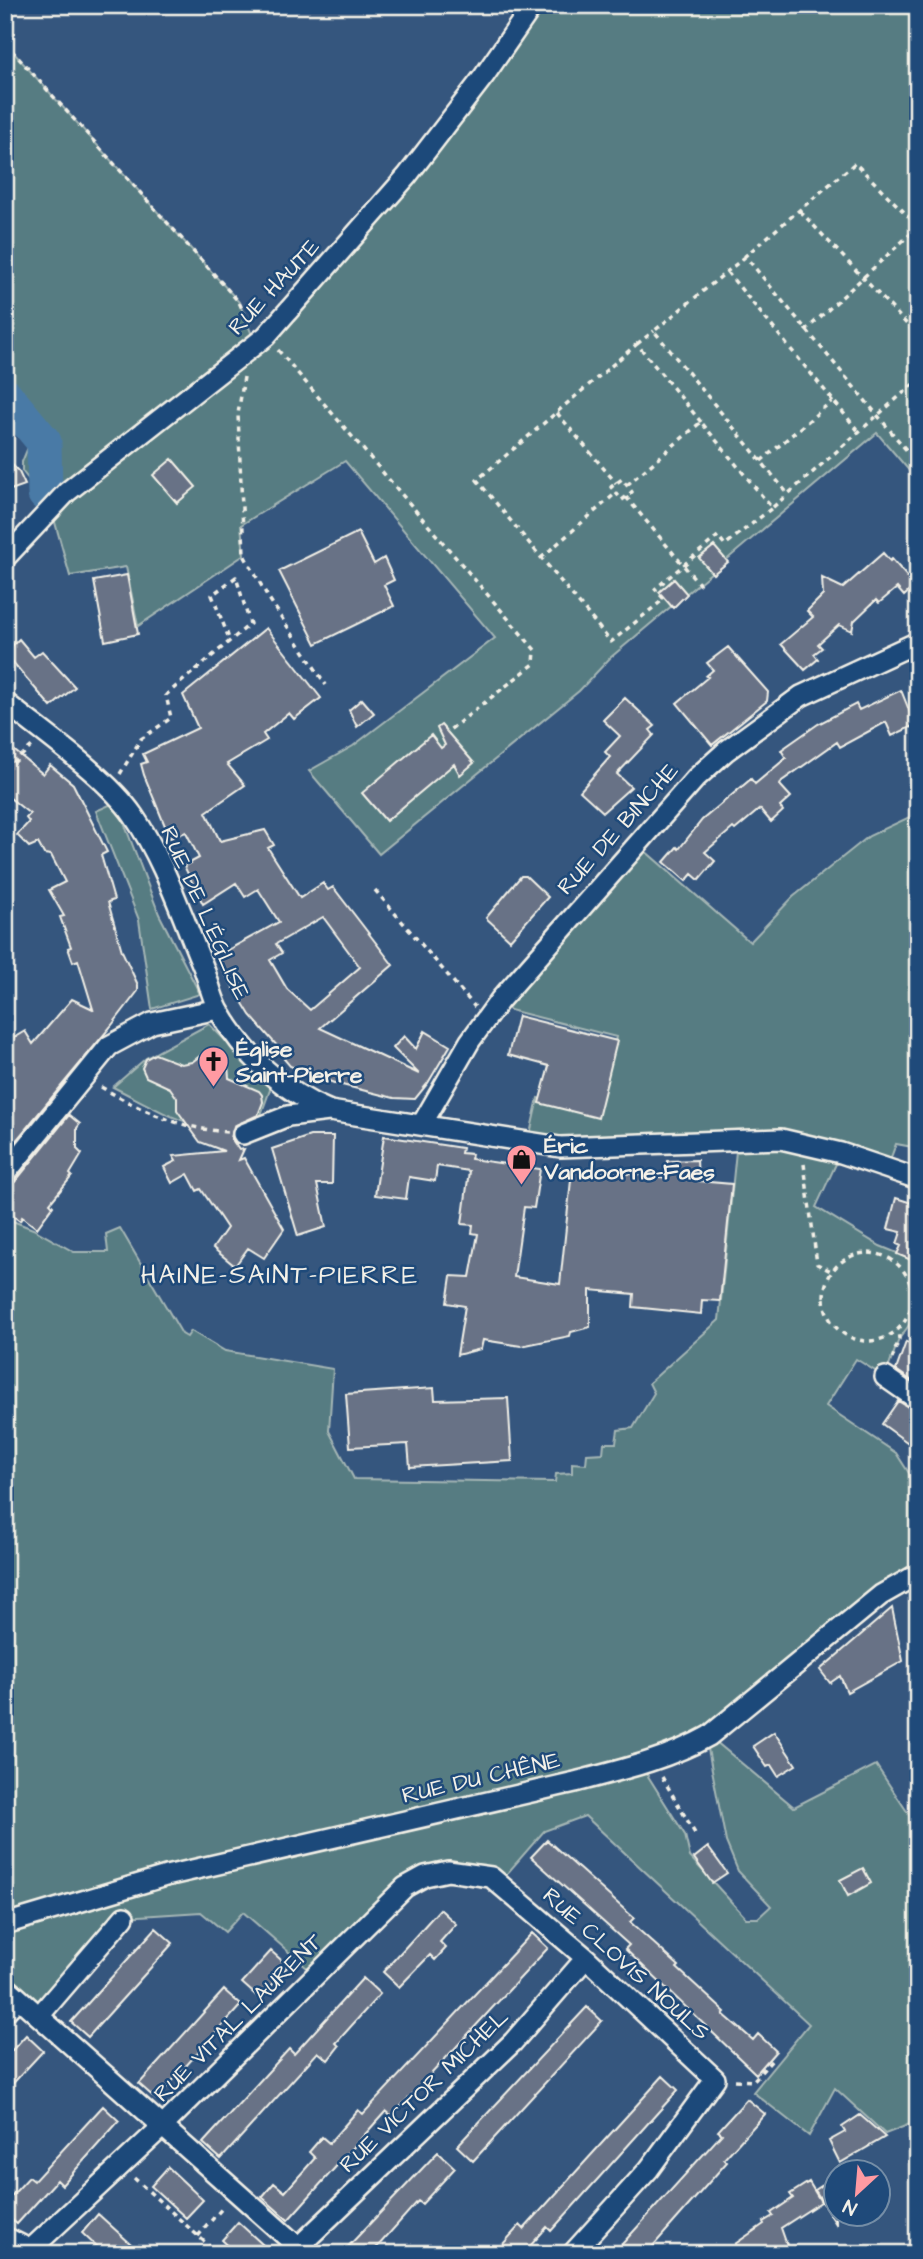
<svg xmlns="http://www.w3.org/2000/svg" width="923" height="2259" font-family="'Architects Daughter',sans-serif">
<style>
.green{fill:#567c82;stroke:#a5b6b5;stroke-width:2;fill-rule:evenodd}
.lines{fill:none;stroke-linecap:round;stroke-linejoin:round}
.river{stroke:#4a7aa6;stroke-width:35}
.building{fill:#677286;stroke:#f4f1e8;stroke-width:2;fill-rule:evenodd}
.minor-casing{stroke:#f4f1e8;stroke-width:24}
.path{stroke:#f4f1e8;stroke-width:3.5;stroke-dasharray:5 5;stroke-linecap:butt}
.minor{stroke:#1f4a7a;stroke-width:19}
.labels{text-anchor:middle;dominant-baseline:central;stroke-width:5;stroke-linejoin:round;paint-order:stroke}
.street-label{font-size:23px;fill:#f4f1e8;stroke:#1f4a7a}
.poi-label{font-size:23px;font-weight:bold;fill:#f4f1e8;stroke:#1f4a7a;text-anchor:start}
.quarter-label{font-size:26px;letter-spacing:2px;fill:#f4f1e8;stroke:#1f4a7a}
</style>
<rect width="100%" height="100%" fill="#35567e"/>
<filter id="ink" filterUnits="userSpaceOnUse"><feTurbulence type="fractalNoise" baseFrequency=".0143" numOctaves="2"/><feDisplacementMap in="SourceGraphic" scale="14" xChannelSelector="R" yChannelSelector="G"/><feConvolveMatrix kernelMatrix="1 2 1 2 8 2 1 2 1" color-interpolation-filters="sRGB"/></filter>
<g filter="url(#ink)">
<!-- green -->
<path class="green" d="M 533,5 L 918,5 L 918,481 L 877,433 L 610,658 L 579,691 L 379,854 L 309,771 L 353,746 L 495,638 L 345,461 L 241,525 L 244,555 L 138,626 L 126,567 L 70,576 L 51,508 L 22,471 L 22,462 L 29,445 L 11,426 L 5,430 L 5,43 L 239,302 L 256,345 Z
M 116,802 L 159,914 L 200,994 L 152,1009 L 139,920 L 96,811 Z
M 918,813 L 918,1148 L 896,1144 L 887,1168 L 841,1153 L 816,1207 L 880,1246 L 917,1261 L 913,1273 L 918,1275 L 918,1313 L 899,1339 L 885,1377 L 856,1359 L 826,1406 L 896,1453 L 918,1487 L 918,1574 L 709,1736 L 794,1807 L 876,1765 L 918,1828 L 918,2121 L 885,2134 L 835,2088 L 809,2136 L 753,2092 L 809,2024 L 585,1816 L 544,1831 L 499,1883 L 435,1873 L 315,1975 L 243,1912 L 225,1932 L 201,1912 L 124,1917 L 39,2016 L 5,1986 L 5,1218 L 33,1229 L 74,1252 L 108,1252 L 106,1234 L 120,1228 L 182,1334 L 187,1337 L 191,1331 L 225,1351 L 333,1369 L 329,1431 L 354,1479 L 555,1482 L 556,1474 L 572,1473 L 572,1463 L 586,1464 L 587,1454 L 603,1453 L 604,1443 L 616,1443 L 618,1430 L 633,1428 L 654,1393 L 649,1383 L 719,1320 L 737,1141 L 528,1143 L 538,1098 L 597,1113 L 616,1037 L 510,1010 L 500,1000 L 637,844 L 750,942 L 793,897 L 869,836 ZM 687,1748 L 708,1749 L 726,1842 L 738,1871 L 771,1906 L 758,1918 L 746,1918 L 690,1857 L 685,1835 L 641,1765 Z
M 209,1024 L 271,1087 L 258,1123 C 200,1140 162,1111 113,1087 L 146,1058 Z"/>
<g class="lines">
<!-- river -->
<path class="river" d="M 5,395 L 44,442 L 45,494"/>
</g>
<!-- building -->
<path class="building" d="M 5,457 L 19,472 L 25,485 L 5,492 Z
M 172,459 L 196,487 L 177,503 L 153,475 Z
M 358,532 L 374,564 L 384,558 L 394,580 L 384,585 L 394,606 L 316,644 L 279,571 Z
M 714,546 L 728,562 L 713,574 L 699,558 Z
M 883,553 L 890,561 L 892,559 L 915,586 L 904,596 L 897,588 L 879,603 L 876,600 L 854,621 L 852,631 L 839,625 L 818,644 L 822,648 L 814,654 L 818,659 L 805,670 L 781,644 L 813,617 L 807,611 L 823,595 L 822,578 L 843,588 Z
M 127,575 L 138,634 L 105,641 L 94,581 Z
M 674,579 L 687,594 L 673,608 L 659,592 Z
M 266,628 L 321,698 L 294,719 L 289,713 L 263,734 L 267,740 L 227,764 L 245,785 L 206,812 L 220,841 L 265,830 L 274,845 L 268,848 L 300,898 L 323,883 L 328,890 L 333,887 L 393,965 L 320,1028 L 419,1074 L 393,1048 L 404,1036 L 416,1049 L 425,1031 L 450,1046 L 428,1083 L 415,1099 L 394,1098 L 334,1083 L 290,1066 L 284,1059 L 286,1056 L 250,1015 L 215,957 L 279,922 L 258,889 L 245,897 L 236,883 L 203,904 L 184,866 L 199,858 L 186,832 L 170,838 L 144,775 L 141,764 L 147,762 L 143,754 L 198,728 L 183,695 ZM 323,917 L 360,967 L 310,1010 L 287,989 L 270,960 L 282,953 L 276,944 Z
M 19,639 L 34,657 L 42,651 L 75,687 L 51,707 L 5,653 Z
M 728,647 L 768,692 L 767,701 L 712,745 L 677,703 L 708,677 L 706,676 L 713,670 L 707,663 Z
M 901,690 L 915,725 L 892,736 L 886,722 L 840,747 L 837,742 L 782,781 L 780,785 L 791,797 L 780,807 L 783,811 L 771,822 L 760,809 L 735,830 L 733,828 L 705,852 L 715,861 L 699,880 L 692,874 L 686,881 L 664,862 L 677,847 L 679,849 L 702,820 L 751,779 L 755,784 L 786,758 L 781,750 L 818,724 L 856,704 L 859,710 Z
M 625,698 L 655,726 L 650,730 L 654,735 L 617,774 L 631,787 L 603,812 L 580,791 L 610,757 L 605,752 L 620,736 L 603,720 Z
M 362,699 L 374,713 L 357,727 L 349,710 Z
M 441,725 L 474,763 L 460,775 L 454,764 L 386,821 L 362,793 L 431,735 L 441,748 L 445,745 L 437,728 Z
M 5,743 L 43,774 L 50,765 L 73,784 L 107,852 L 101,855 L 114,900 L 108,902 L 122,951 L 138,985 L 138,991 L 112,1025 L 5,1154 L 5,1043 L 25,1031 L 33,1044 L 72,999 L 93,1009 L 78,960 L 73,962 L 68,948 L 71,947 L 60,917 L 64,916 L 49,890 L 65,882 L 51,855 L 44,854 L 38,843 L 29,847 L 17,835 L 29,822 L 26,818 L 30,814 L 5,794 Z
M 521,876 L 526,876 L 548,897 L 510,940 L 486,918 Z
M 518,1016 L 617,1041 L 598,1118 L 539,1103 L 549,1066 L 508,1055 Z
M 205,1052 L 222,1056 L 228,1064 L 229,1078 L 259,1091 L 262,1095 L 263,1102 L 258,1115 L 234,1126 L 231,1138 L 239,1150 L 244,1149 L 239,1160 L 244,1158 L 284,1229 L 264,1258 L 248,1248 L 235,1266 L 213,1248 L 227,1228 L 201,1189 L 197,1191 L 188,1174 L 172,1183 L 164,1167 L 176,1161 L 173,1156 L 224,1151 L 200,1142 L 177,1110 L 177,1098 L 170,1088 L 146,1077 L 142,1068 L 146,1059 L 155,1054 L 181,1064 L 192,1062 Z
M 69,1115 L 80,1124 L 77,1128 L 77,1149 L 82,1154 L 70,1174 L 72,1176 L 50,1203 L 53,1206 L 37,1228 L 22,1217 L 20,1221 L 5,1210 L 5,1186 L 15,1182 Z
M 310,1136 L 333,1136 L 332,1184 L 317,1184 L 326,1227 L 298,1236 L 272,1149 Z
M 384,1136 L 462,1148 L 461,1153 L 472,1154 L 471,1159 L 540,1169 L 534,1208 L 524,1207 L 514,1277 L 560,1284 L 571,1180 L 560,1167 L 668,1178 L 667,1161 L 697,1160 L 698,1181 L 732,1184 L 720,1301 L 702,1300 L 701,1314 L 633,1307 L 634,1294 L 590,1290 L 590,1327 L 571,1332 L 570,1336 L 521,1346 L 483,1340 L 481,1349 L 457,1355 L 465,1306 L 447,1303 L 451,1276 L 470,1277 L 478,1234 L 472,1233 L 473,1225 L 462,1224 L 469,1171 L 437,1166 L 435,1181 L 409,1177 L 406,1199 L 375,1195 Z
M 896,1198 L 918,1205 L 918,1263 L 897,1254 L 901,1246 L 897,1244 L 901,1232 L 888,1229 Z
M 906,1342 L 918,1348 L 918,1385 L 896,1370 Z
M 434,1388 L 435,1400 L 508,1398 L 512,1461 L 410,1467 L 408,1444 L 350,1447 L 346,1394 Z
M 898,1401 L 918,1413 L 918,1437 L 911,1445 L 882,1424 Z
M 892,1608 L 903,1661 L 847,1692 L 840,1676 L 830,1683 L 820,1670 Z
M 774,1732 L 796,1765 L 778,1776 L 771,1765 L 767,1767 L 753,1746 Z
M 547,1840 L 634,1918 L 630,1922 L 679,1966 L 677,1968 L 725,2012 L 723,2014 L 753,2040 L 758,2034 L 776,2051 L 756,2074 L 625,1949 L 629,1945 L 531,1857 Z
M 708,1847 L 727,1873 L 712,1883 L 694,1858 Z
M 863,1868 L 871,1883 L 848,1896 L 840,1880 Z
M 440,1909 L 456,1924 L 440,1942 L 446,1948 L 435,1960 L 430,1955 L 399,1987 L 383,1972 Z
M 156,1928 L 173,1943 L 88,2037 L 71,2022 Z
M 532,1933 L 548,1948 L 392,2116 L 386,2111 L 288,2220 L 262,2197 L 274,2183 L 285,2192 L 315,2158 L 309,2152 L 322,2137 L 329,2143 L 358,2110 L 363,2114 Z
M 271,1951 L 288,1966 L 260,1999 L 242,1983 Z
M 363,1978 L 380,1994 L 336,2043 L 339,2046 L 328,2060 L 318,2052 L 221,2159 L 203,2143 L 289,2049 L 294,2054 Z
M 224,1990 L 241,2005 L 156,2099 L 139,2084 Z
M 587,2007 L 602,2021 L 473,2161 L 457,2146 Z
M 26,2035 L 43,2051 L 5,2092 L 5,2058 Z
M 663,2076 L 678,2090 L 551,2231 L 547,2227 L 523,2254 L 494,2254 L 520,2225 L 524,2229 Z
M 747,2099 L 765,2114 L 724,2159 L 727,2162 L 646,2254 L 613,2254 L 722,2134 L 718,2131 Z
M 103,2106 L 119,2121 L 62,2185 L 57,2180 L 17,2224 L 5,2214 L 5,2203 L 29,2177 L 34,2181 Z
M 860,2115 L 885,2137 L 840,2163 L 829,2141 L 845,2132 L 842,2127 Z
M 438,2152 L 455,2168 L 422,2204 L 418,2201 L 371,2254 L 341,2254 Z
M 168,2167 L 203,2200 L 186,2218 L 151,2186 Z
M 829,2181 L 836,2191 L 836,2224 L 815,2190 Z
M 809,2182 L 821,2202 L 781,2228 L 787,2245 L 774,2254 L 742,2254 L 735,2244 L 764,2224 L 763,2222 L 773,2216 L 771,2213 L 793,2198 L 790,2194 Z
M 98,2214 L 142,2254 L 104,2254 L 101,2251 L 82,2233 Z
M 238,2222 L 273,2254 L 237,2254 L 222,2240 Z"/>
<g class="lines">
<defs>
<path id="minor" d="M 5,558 L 67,492 L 266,336 L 407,176 L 484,76 L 533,5
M 5,702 C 43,733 106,776 133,815 C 164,860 181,914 202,964 C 208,978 211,995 218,1009 C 243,1054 283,1092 330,1111 L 560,1147 L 781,1139 L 841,1153 L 918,1179
M 422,1124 L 470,1041 L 500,1000 L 696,778 L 726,751 L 801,696 L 918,642
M 243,1134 L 288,1116 L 329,1111
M 5,1174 L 109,1046 L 152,1023 L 218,1009
M 885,1377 L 918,1400
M 5,1924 L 166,1876 L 575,1782 C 621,1770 668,1759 709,1736 L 881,1595 L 918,1574
M 5,1986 L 297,2246
M 5,2012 L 18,1998
M 39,2016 L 124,1917
M 5,2237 L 39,2254
M 30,2250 L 162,2127 L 405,1887 L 425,1876 L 448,1871 L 491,1877 L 586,1958 L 715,2079 L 649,2169 L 572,2254
M 291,2254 L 513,2042 L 586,1958"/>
</defs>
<!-- minor casing -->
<use href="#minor" class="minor-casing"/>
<!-- path -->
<path class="path" d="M 5,43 L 239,302 L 250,327
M 800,211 L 918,336
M 918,226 L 855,163 L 745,256 L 918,464
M 745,257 L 654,331 L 788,494 L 918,380
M 727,272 L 860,433
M 805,331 L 918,227
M 637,344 L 654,331
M 278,350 L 535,650 L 534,664 L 447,732
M 244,377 L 238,414 L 244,555 L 268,597 L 326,685
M 557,413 L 616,483
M 701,422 L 637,344 L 477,480 L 611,642 L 664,599 L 655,589 L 718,536 L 725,545 L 772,508
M 761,461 L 833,400
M 627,485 L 701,422 L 772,508 L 788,494
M 626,497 L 622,500 L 611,487 L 622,479 L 632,492 L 626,497 L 700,585
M 541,558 L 616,493
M 6,770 L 33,745
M 120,774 L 141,739 L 171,718 L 166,695 L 250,624 L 236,577 L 212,595 L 230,641
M 375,890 L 475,1007
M 101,1087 C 142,1111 178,1128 227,1132
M 804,1164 L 817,1264 L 831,1271
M824 1297a44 44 0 1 1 88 0a44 44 0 1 1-88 0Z
M 913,1306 L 918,1295
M 892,1359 L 899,1339 L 898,1330
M 662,1777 L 696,1835
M 735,2080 L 753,2081 L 773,2059
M 134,2178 L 218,2254
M 198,2236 L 224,2206"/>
<!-- minor -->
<use href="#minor" class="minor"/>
</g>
</g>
<!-- icons -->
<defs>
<symbol id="church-pin" viewBox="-11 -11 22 30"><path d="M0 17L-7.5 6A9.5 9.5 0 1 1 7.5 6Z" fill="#ff9aa2" stroke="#1f4a7a"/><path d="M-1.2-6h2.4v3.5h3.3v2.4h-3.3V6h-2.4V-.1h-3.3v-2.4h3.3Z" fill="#111"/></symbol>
<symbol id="shop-pin" viewBox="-11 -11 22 30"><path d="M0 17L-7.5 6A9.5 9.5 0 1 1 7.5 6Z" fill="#ff9aa2" stroke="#1f4a7a"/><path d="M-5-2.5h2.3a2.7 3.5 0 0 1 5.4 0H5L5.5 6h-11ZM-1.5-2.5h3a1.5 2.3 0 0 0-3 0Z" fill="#111"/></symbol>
</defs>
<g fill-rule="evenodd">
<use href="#church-pin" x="196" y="1044" width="35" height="47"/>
<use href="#shop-pin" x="504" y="1142" width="35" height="47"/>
</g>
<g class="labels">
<!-- street labels -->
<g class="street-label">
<text transform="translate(274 287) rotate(-47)">RUE HAUTE</text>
<text transform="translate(618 829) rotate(-48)">RUE DE BINCHE</text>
<text transform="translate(205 913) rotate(66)">RUE DE L'ÉGLISE</text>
<text transform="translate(481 1778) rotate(-13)">RUE DU CHÊNE</text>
<text transform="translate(626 1964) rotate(42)">RUE CLOVIS NOULS</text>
<text transform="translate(238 2018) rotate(-45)">RUE VITAL LAURENT</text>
<text transform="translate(424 2091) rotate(-44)">RUE VICTOR MICHEL</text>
</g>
<!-- poi labels -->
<g class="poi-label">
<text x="236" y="1049">Église<tspan x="236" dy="26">Saint-Pierre</tspan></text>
<text x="544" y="1146">Éric<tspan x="544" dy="26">Vandoorne-Faes</tspan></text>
</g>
<!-- quarter labels -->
<g class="quarter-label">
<text x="280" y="1275">HAINE-SAINT-PIERRE</text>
</g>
</g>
<!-- margin -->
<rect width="923" height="2259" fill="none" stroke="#1f4a7a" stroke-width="28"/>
<rect x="14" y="14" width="895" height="2231" fill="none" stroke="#f4f1e8" stroke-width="2.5" filter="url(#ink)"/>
<!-- north arrow -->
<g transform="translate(857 2193) rotate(206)"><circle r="33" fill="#1f4a7a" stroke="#748da6" stroke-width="2"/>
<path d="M0-5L12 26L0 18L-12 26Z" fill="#ff9aa2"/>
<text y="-10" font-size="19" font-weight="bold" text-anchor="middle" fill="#f4f1e8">N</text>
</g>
</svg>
